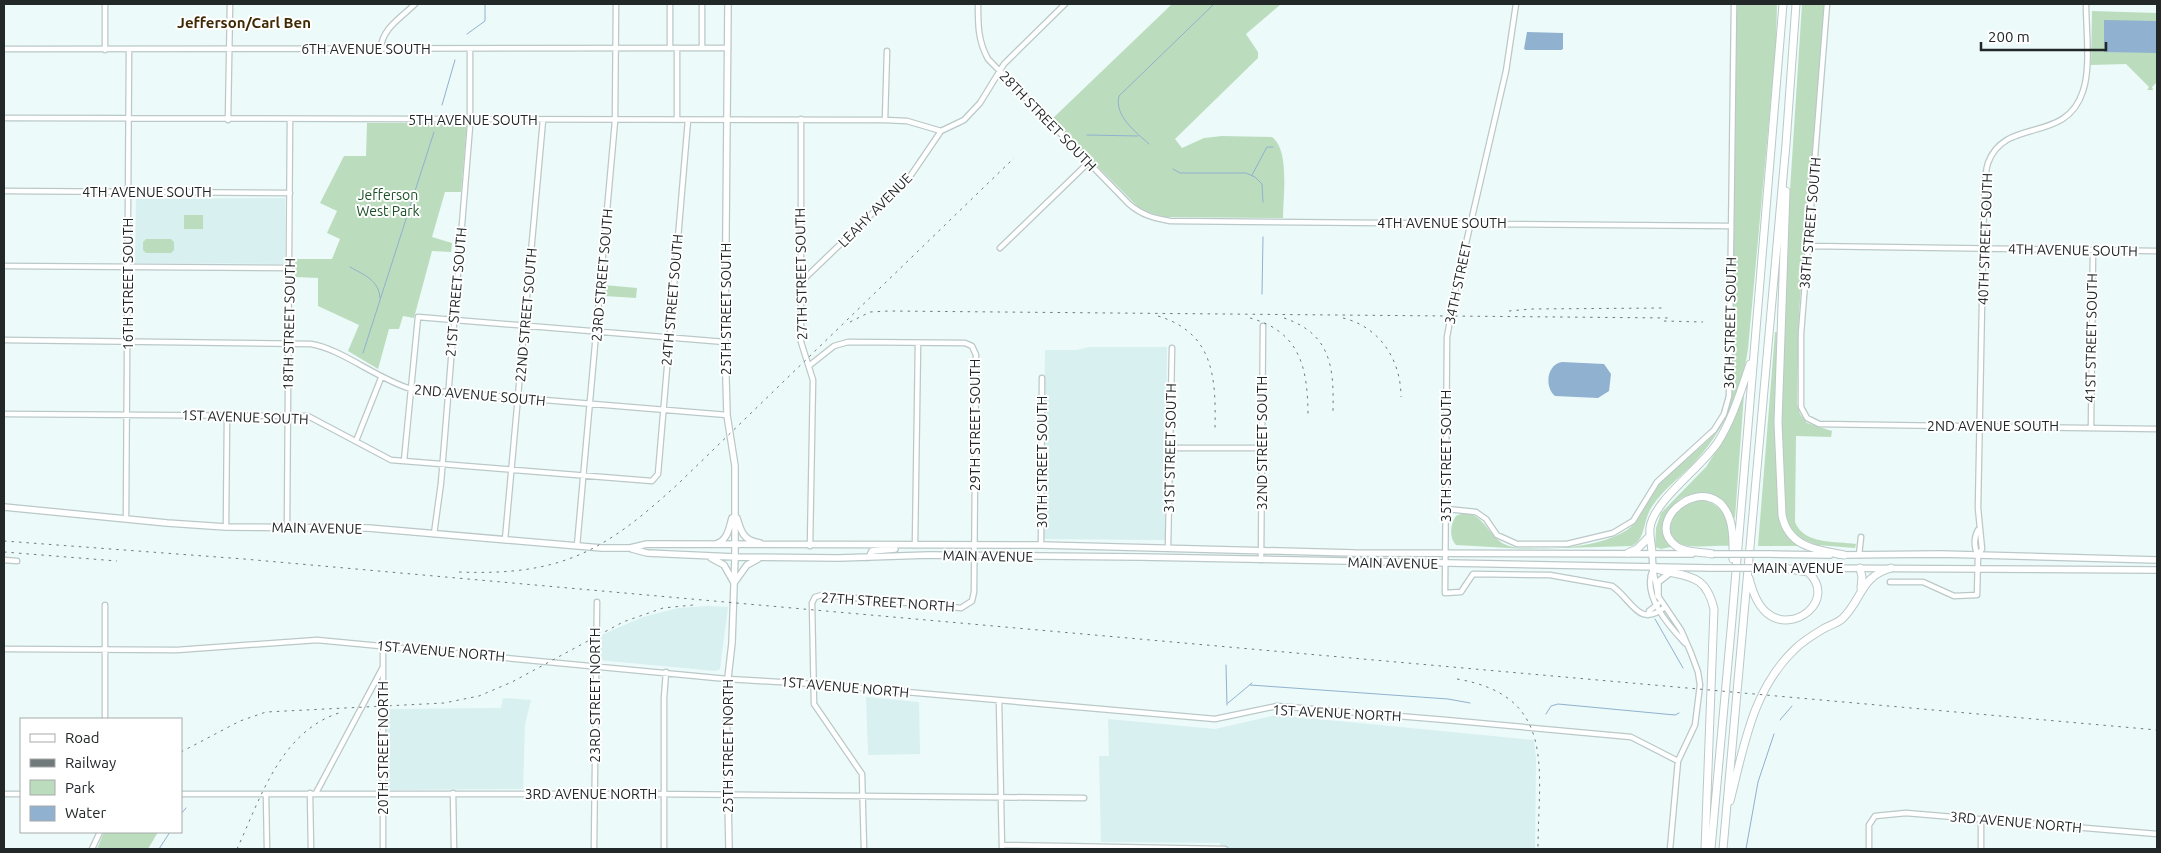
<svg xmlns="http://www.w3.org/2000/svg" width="2161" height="853" font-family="Ubuntu,sans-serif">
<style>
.built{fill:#d8f0f0}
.green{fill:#bbddbe}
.water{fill:#90b1cf}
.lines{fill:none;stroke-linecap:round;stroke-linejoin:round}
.stream{stroke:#90b1cf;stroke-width:1}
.minor-casing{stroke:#bbc8c8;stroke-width:7}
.major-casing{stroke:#bbc8c8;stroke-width:8}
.highway-casing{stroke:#bbc8c8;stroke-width:9}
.minor{stroke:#fff;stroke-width:4.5}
.major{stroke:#fff;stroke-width:5.5}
.highway{stroke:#fff;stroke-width:7}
.rail{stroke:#717a7a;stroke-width:1;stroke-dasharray:2.5 5;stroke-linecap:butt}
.major-bridge-casing{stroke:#bbc8c8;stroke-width:8;stroke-linecap:butt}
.major-bridge{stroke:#fff;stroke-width:5.5}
.labels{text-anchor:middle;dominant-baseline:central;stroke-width:4;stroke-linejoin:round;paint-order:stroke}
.street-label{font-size:14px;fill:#222727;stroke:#fff}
.park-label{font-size:14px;fill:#1c4f26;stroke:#fff}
.neighbourhood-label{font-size:15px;font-weight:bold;fill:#3f2904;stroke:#fff}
</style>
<rect width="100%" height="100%" fill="#ecfafa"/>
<!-- built -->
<path class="built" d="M 285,198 L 285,264 L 135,263 L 136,199 Z
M 1089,347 L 1167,347 L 1165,540 L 1043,539 L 1045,350 L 1077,350 Z
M 708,606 L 728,607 L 720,669 L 716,671 L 597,660 L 599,636 L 643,617 L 678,608 Z
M 866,697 L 919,702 L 920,754 L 868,755 Z
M 503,698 L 531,700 L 525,724 L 523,789 L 387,790 L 387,709 L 501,708 Z
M 1276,715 L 1534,740 L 1536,759 L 1535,849 L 1221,849 L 1220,843 L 1101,842 L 1099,756 L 1109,756 L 1108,719 L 1215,729 Z"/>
<!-- green -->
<path class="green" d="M 1172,4 L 1281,4 L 1246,34 L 1258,52 L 1258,58 L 1175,139 L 1182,148 L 1204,138 L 1222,136 L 1272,137 C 1290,150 1283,197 1283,218 L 1164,217 L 1141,210 L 1051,120 Z
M 1737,4 L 1777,4 L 1776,44 L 1748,349 C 1741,395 1723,433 1690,467 C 1678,479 1663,490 1653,505 C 1642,520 1647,538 1632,546 L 1528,549 L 1456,545 C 1449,538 1450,524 1456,516 C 1479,504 1487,535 1504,544 C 1517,550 1535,548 1549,548 C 1573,548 1607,543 1627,530 C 1642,520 1646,500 1657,487 C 1685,453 1724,442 1732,394 Z
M 1802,4 L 1824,4 L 1824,10 L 1799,313 L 1797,404 L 1800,414 L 1807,423 L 1832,431 L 1831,437 L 1796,436 L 1795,522 C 1804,545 1836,541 1856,544 L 1855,548 L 1817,545 L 1805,540 L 1804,542 L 1791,531 L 1786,515 L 1781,409 L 1786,252 Z
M 2092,11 L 2157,13 L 2157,82 L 2152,87 L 2153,90 L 2147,90 L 2149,87 L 2126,64 L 2091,65 Z
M 367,123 L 467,123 L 461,192 L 445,192 L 432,237 L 452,243 L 451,252 L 432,251 L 414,318 L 403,316 L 399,329 L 389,329 L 378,369 L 348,351 L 359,325 L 318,306 L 318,278 L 295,277 L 295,259 L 332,259 L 340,239 L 327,233 L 337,211 L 320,203 L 344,156 L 366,156 Z
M 184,215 L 203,215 L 203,229 L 184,229 Z
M 146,239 L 171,239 L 174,242 L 174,250 L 171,253 L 146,253 L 143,250 L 143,242 Z
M 604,285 L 637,288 L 636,298 L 604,296 Z
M 1775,332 L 1777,332 L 1776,398 L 1779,513 L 1798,546 L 1758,546 Z
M 1744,394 L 1735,518 C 1730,516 1730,510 1725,507 C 1720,502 1703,495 1696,495 C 1671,492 1656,530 1671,547 L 1661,549 L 1655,547 L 1656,528 L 1661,513 L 1706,467 L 1725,437 Z
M 1703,500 C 1727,506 1729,525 1731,546 C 1714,545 1687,550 1674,541 C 1671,539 1670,534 1670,530 C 1670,511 1686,501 1703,500 Z
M 104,832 L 158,832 L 148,849 L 97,849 Z"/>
<!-- water -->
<path class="water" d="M 2104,20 L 2157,21 L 2157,53 L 2104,52 Z
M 1527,32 L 1563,33 L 1563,49 L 1561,50 L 1526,50 L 1524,49 Z
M 1562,362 L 1604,364 L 1611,374 L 1609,391 L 1598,398 L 1555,396 C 1544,387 1547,364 1562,362 Z"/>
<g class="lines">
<!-- stream -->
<path class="stream" d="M 467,34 L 485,21 L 485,4
M 442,105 L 455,60
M 1087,135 L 1138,136
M 1149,144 C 1136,132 1114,116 1119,96 L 1214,4
M 1173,169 L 1180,173 L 1246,173 L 1255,177 L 1262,184 L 1263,202
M 1252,175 L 1267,147 L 1273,147
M 350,267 C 364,275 379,280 380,298
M 1262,294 L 1263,237
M 363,353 L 434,132
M 1655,619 L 1683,668
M 1226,665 L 1227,705
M 1250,685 L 1448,699 L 1470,703
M 1228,703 L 1252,683
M 1546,714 L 1551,706 L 1558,704 L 1675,715 L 1679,713
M 1780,720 L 1792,706
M 181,814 L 186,808
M 159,849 L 170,832
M 1746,849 L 1758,782 L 1774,734"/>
<defs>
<path id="minor" d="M 670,4 L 670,48
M 978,4 C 978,25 978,41 988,59 L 1129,204 C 1142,215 1153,218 1170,221 L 1731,226
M 1516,4 L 1506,71 L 1457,282 L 1447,337 L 1445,593 L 1461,592 L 1473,574 L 1550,575 L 1612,586 C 1632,599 1638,629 1665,607
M 1827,4 L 1801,334 L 1801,407 L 1807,418 L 1819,424 L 2157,429
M 702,48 L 702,4
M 4,49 L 728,48
M 381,49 C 381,29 402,17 415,4
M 105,50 L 105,4
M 4,118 L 885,120 L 907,121 L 941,131
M 801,119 L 801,342 L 813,380 L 810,546
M 228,120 L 230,4
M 677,120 L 677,48
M 885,120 L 887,51
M 4,191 L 290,193
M 1809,246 L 2157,251
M 1000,248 L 1088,163
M 4,266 L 290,268
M 801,282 L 909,178 L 941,131 L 964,120 L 980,103 L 1004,64 L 1065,4
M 4,340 L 311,344 C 342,349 377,379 411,389 L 727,415
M 810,365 L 834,346 L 848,342 L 965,343 L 972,346 L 976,355 L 974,592 L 972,601 L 961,608 L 822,595 L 815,597 L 812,603 L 814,704 L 862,774 L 864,849
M 4,414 L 308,416 L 391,460 L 652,481 L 658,474 L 688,120
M 2091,427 L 2093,250
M 356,441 L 381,378
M 1170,448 L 1262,448
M 404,461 L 418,317 L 725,342
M 1447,509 L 1476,512 L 1486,519 L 1497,535 L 1517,544 L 1567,544 L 1613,533 L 1633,521 L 1657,482 L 1714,430 L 1724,414 L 1729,396 L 1734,4
M 126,518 L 129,50
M 226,527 L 227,416
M 287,528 L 290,120
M 434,534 L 441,483 L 470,126 L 470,49
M 505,540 L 543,120
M 915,545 L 918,343
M 1041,545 L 1042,378
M 577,546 L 615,121 L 616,4
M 1168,548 L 1172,348
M 1859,555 L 1861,537
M 1978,556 C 1974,547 1973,539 1978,530
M 4,560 L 17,561
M 1261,560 L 1263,326
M 1653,568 L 1658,596 L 1681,630 L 1691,653 L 1698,672 L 1700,685 L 1695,725 L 1678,761 L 1670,849
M 1653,569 C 1641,595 1669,626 1685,643
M 1890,582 L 1923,582 L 1954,596 L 1977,595 L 1978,556 L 1982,549 L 1978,508 L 1984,201 C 1985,189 1984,175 1988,163 C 2005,116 2066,145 2083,91 C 2091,68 2086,29 2086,4
M 1648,615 L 1649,611 L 1658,604
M 4,649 L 177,650 L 317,640 L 727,679 L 814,684 L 1215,719 L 1277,706 L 1446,720 L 1631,737 L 1678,761
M 999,701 L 1002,849
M 105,719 L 105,605
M 310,793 L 311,849
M 316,793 L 383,667
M 453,793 L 454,849
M 4,794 L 21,794
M 181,794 L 650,794 L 1084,798
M 266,794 L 267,849
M 1002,845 L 1225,849
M 92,849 L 100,832
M 383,849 L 383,646
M 594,849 L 597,602
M 664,849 L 664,698 L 666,672
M 1869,849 L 1869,825 L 1875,816 L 1906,813 L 2157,834
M 1981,849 L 1981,819"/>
<path id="major" d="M 728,4 L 725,342 L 727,415 L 735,466 L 735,557 L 732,643 L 726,695 L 729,849
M 4,507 L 167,523 L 226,527 L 368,528 L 602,548 L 630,548 L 647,544 L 1041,545 L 1354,553 L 1692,554
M 737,518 C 741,532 744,541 760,543
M 716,544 C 728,540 729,528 732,518
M 632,549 L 647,553 L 735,557 L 839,558 L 929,555 L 1140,557 L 1711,568
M 1652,554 L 1653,568
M 1770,554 L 1830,555
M 1839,555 L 1940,554 L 2157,560
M 869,557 L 872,551 L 895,549
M 711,558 L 724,565 L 733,581
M 1797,568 L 2157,570
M 734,583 L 747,565 L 758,559
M 1658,596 L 1658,582 L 1671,572"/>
<path id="highway" d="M 1786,191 L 1778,422 L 1782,515 C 1788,547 1817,550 1844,555
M 1628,553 L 1637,549 L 1649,537
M 1652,554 C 1652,545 1649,537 1650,528 C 1653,501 1702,467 1718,442 C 1733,418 1741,390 1750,364
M 1713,554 C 1702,552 1685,553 1676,546 C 1640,519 1713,466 1730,520 C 1734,533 1733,546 1733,559
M 1653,568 C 1686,578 1705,571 1714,609 L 1705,849
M 1860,568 L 1862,577 L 1861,588
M 1749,578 C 1752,590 1757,605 1767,613 C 1793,635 1838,600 1808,572 L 1783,568
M 1730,801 C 1744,747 1752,690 1795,649 C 1803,641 1813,635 1823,629 C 1829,625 1837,624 1843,618 C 1863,598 1860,577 1891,568
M 1711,849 L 1732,619 L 1783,4
M 1723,849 L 1786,144 L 1796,4"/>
</defs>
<!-- minor casing -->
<use href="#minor" class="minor-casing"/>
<!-- major casing -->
<use href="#major" class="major-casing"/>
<!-- highway casing -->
<use href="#highway" class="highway-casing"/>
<!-- minor -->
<use href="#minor" class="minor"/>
<!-- major -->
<use href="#major" class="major"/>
<!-- highway -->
<use href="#highway" class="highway"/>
<!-- rail -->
<path class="rail" d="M 1509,311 L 1531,309 L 1663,308
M 1158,316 C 1214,333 1216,378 1215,428
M 1250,318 C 1302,332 1308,371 1308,418
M 1284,318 C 1331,334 1334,367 1333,411
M 1343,318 C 1380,327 1401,360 1401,397
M 1664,321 L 1703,322
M 850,322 L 870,312 L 889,311 L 1671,318
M 4,541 L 244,559 L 2157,730
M 4,552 L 117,561
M 459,572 C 562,576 605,551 679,483 L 1014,158
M 1457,679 C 1558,696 1538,771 1538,849
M 181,752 L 240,721 L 266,712 L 444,703 L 479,696 L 512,682 L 623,622 L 663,608 L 693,605
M 237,849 C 261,797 281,730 342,712"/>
<defs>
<path id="major-bridge" d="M 1713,554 L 1770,554
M 1711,568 L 1770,568"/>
</defs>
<!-- major-bridge casing -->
<use href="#major-bridge" class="major-bridge-casing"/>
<!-- major-bridge -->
<use href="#major-bridge" class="major-bridge"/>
</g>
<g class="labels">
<!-- street labels -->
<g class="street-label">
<text x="366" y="49">6TH AVENUE SOUTH</text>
<text x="473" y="120">5TH AVENUE SOUTH</text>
<text transform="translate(1048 121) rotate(46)">28TH STREET SOUTH</text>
<text x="147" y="192">4TH AVENUE SOUTH</text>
<text transform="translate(875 210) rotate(-45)">LEAHY AVENUE</text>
<text x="1442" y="223">4TH AVENUE SOUTH</text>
<text transform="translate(1810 223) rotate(-85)">38TH STREET SOUTH</text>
<text transform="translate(1985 239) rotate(-88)">40TH STREET SOUTH</text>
<text transform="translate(2073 250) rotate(1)">4TH AVENUE SOUTH</text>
<text transform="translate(801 274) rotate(-91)">27TH STREET SOUTH</text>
<text transform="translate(602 275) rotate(-85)">23RD STREET SOUTH</text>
<text transform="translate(1458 283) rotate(-78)">34TH STREET</text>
<text transform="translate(128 284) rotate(-90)">16TH STREET SOUTH</text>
<text transform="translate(456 292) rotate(-85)">21ST STREET SOUTH</text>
<text transform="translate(672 300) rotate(-85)">24TH STREET SOUTH</text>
<text transform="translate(726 309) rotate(-90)">25TH STREET SOUTH</text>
<text transform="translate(526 315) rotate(-85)">22ND STREET SOUTH</text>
<text transform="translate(1730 323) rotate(-89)">36TH STREET SOUTH</text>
<text transform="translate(289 324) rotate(-89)">18TH STREET SOUTH</text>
<text transform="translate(2091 338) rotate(-89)">41ST STREET SOUTH</text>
<text transform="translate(480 395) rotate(5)">2ND AVENUE SOUTH</text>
<text transform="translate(245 417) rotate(2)">1ST AVENUE SOUTH</text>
<text transform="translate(975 425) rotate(-90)">29TH STREET SOUTH</text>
<text x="1993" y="426">2ND AVENUE SOUTH</text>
<text transform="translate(1262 443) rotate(-90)">32ND STREET SOUTH</text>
<text transform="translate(1170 448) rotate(-89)">31ST STREET SOUTH</text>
<text transform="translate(1446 456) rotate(-90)">35TH STREET SOUTH</text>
<text transform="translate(1042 462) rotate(-90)">30TH STREET SOUTH</text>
<text transform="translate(317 528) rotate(1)">MAIN AVENUE</text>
<text transform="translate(988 556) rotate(1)">MAIN AVENUE</text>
<text transform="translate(1393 563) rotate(1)">MAIN AVENUE</text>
<text x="1798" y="568">MAIN AVENUE</text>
<text transform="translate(888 602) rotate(4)">27TH STREET NORTH</text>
<text transform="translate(441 651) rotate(5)">1ST AVENUE NORTH</text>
<text transform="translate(845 687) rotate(5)">1ST AVENUE NORTH</text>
<text transform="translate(595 695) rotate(-90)">23RD STREET NORTH</text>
<text transform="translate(1337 713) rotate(3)">1ST AVENUE NORTH</text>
<text transform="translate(728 746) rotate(-90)">25TH STREET NORTH</text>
<text transform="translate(383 748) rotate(-90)">20TH STREET NORTH</text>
<text x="591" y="794">3RD AVENUE NORTH</text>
<text transform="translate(2016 822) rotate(5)">3RD AVENUE NORTH</text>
</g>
<!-- park labels -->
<g class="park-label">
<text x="388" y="195">Jefferson<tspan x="388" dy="16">West Park</tspan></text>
</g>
<!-- neighbourhood labels -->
<g class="neighbourhood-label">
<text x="244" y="22">Jefferson/Carl Ben</text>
</g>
</g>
<!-- border -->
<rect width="2161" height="853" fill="none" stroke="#222727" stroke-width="10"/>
<!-- legend -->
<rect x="20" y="718" width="162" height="115" fill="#ffffff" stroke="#a7a9a9"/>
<rect x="30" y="734" width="25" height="8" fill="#ffffff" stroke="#a7a9a9"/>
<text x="65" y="743" font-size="15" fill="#222727">Road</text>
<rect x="30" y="759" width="25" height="8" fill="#717a7a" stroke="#a7a9a9"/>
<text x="65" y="768" font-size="15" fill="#222727">Railway</text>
<rect x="30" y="780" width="25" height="15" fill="#bbddbe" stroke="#a7a9a9"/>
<text x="65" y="793" font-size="15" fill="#222727">Park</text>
<rect x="30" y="806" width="25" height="15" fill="#90b1cf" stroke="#a7a9a9"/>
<text x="65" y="818" font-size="15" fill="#222727">Water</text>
<!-- scale -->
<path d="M1981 42v8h125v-8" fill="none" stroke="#222727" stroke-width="2.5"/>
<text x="1988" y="42" font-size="15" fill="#222727" stroke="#ffffff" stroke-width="4" paint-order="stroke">200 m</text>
</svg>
